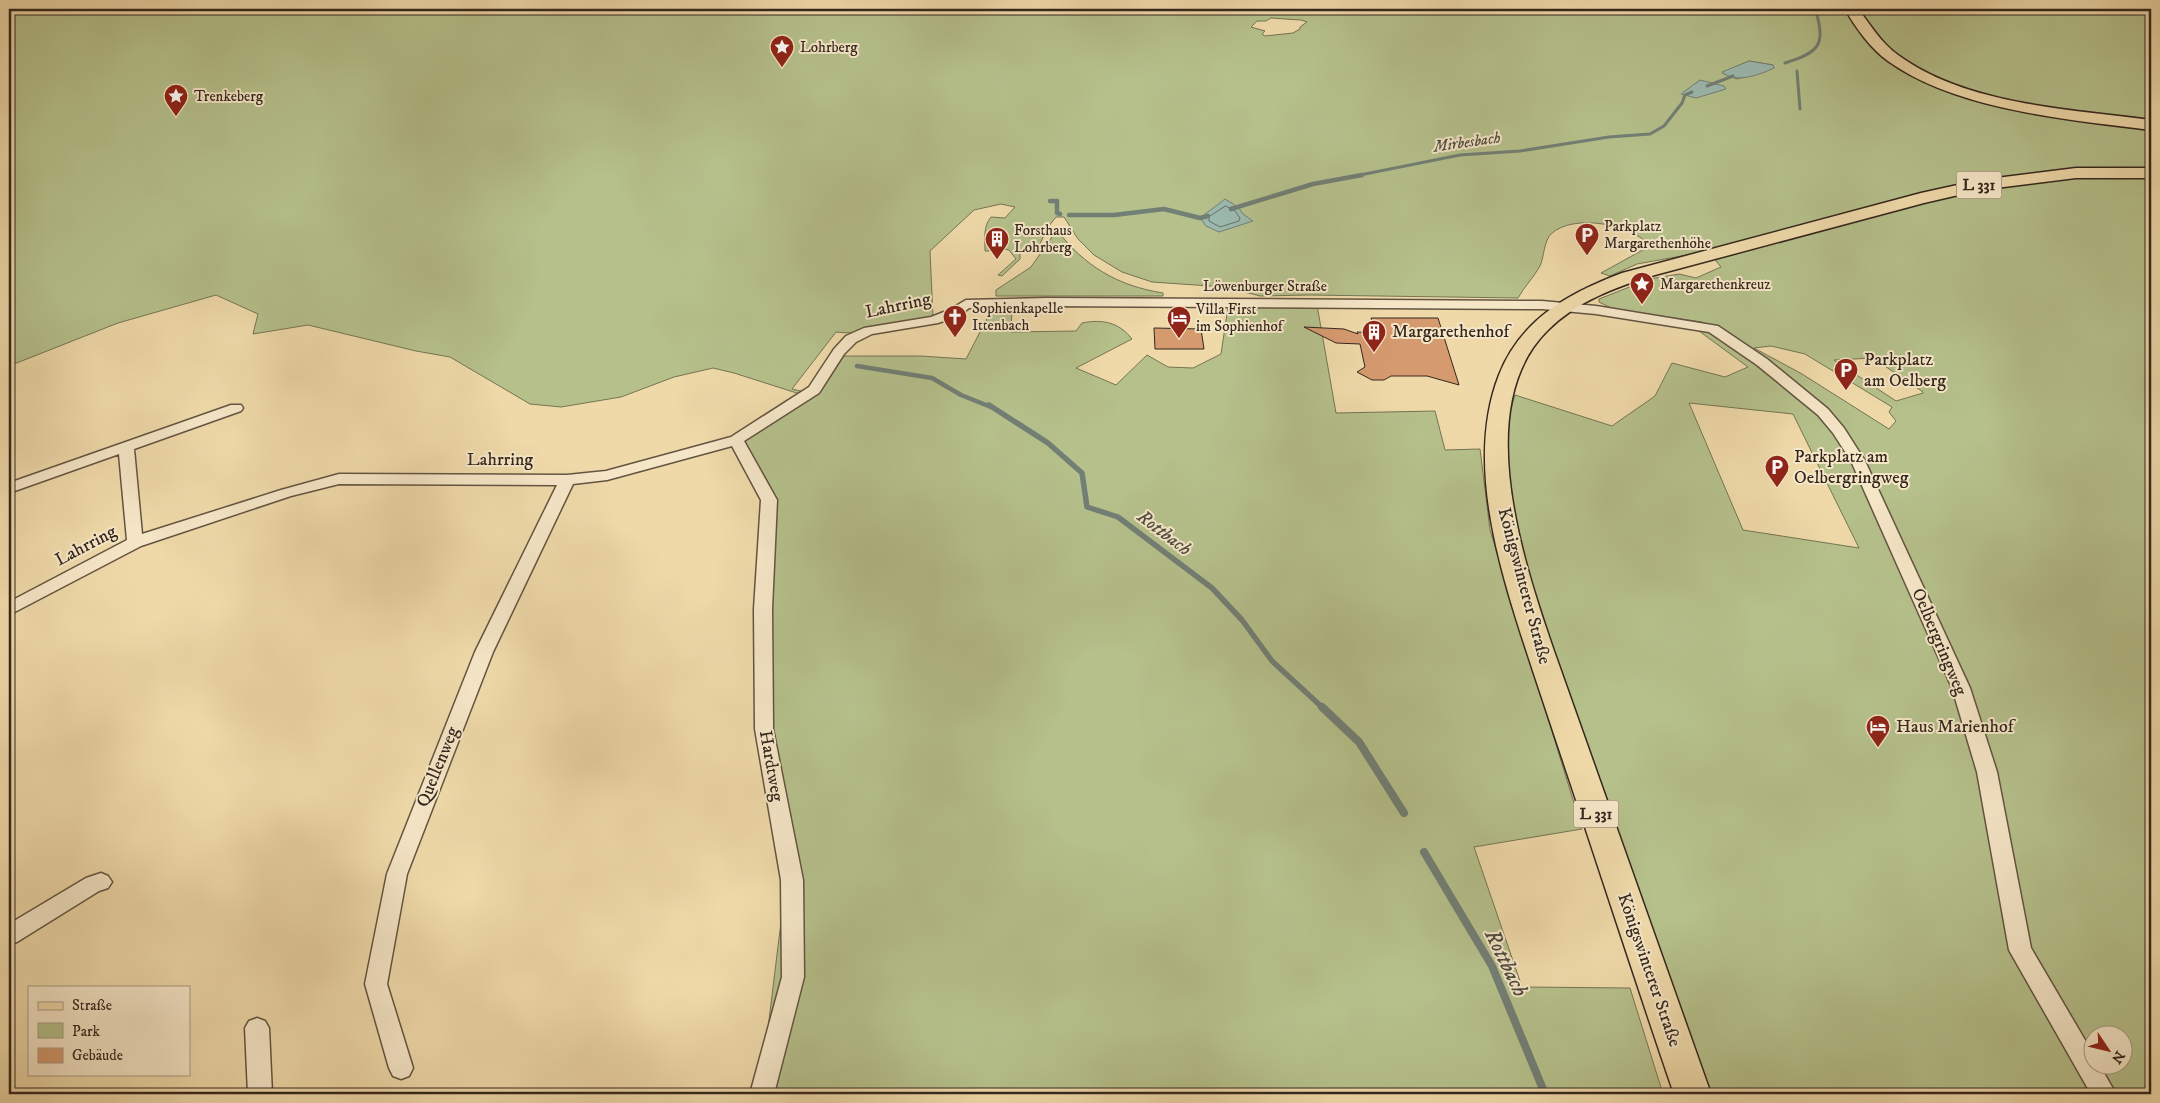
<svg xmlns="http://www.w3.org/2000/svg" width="2160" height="1103" font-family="'IM FELL DW Pica',serif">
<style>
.green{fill:#b5c08b;stroke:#747454;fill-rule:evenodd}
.water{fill:#9bb9af;stroke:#727f75}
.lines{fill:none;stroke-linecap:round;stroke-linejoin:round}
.shore{stroke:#687066;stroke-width:1}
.stream-far3{stroke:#727f75;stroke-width:3}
.stream-far2{stroke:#727f75;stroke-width:4.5}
.stream-far1{stroke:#727f75;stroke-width:5.5}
.stream{stroke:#727f75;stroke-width:8}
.building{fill:#d69a6f;stroke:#34271e}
.minor-casing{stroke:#635441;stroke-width:3}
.primary-casing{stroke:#34271e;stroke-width:3}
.minor{fill:#f5e6c7;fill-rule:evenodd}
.primary{fill:#efd9a9;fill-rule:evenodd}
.labels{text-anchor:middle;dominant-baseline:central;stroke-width:4;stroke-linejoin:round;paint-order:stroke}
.far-poi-label{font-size:15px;fill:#34271e;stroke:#f5e6c7;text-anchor:start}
.far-street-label{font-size:15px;fill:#34271e;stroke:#f5e6c7}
.far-water-label{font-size:16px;font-style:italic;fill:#4e4c42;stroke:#f5e6c7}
.shield{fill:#f5e6c7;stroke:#6e6051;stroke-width:1}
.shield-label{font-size:16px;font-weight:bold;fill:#34271e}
.street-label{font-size:18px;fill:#34271e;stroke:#f5e6c7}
.poi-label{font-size:18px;fill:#34271e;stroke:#f5e6c7;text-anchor:start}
.water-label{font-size:19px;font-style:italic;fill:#4e4c42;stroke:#f5e6c7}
.near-water-label{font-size:22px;font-style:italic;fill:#4e4c42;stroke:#f5e6c7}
</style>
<rect width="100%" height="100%" fill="#efd9a9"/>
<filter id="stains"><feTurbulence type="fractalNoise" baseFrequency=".004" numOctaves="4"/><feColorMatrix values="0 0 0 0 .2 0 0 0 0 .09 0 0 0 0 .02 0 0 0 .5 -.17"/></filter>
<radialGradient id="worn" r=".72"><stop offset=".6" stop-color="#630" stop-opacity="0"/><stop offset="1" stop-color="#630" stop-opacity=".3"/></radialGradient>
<!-- green -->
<path class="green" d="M 9,9 L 1845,9 L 1882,56 L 1902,70 L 1934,84 L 1973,97 L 2151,127 L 2151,170 L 2092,169 L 2048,172 L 1963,184 L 1919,194 L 1687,255 L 1637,264 L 1610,276 L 1601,273 L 1650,246 C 1632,224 1573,213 1551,234 C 1544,241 1544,257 1540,266 C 1534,277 1524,287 1518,298 L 1310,295 L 1260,296 L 1225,287 L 1152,282 L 1122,272 L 1094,255 L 1078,239 L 1064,217 L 1056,217 L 1048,227 L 1037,250 L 1020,250 L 1020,259 L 1002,276 L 998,275 L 1016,259 L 1009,250 L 994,247 L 989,251 L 985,251 C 985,239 983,226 991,217 L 1005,218 L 1015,207 L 1001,204 L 974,210 L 930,251 L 933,317 C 902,323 867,336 836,332 L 792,389 L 805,392 L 803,395 L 734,373 L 713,368 L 674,377 L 621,397 L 561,407 L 530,404 L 450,357 L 416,351 L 308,325 L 253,334 L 258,314 L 216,295 L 118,323 L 9,366 ZM 1271,18 L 1301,20 L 1307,22 L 1300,27 L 1300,29 L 1293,33 L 1265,36 L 1262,34 L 1265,31 L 1251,27 L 1257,21 L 1266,21 ZM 1749,61 L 1773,65 L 1774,68 L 1737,79 L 1722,73 Z
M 1858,9 L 2151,9 L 2151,122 C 2074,111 1960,104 1897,55 C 1883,45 1869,23 1858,9 Z
M 2090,177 L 2151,177 L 2151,1094 L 1694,1094 L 1513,533 L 1499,451 L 1515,395 L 1612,426 L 1655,396 L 1672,363 L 1725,377 L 1748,367 L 1699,331 L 1702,322 L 1613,309 L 1599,302 L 1599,299 L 1650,279 L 1679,274 L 1696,278 L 1721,267 L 1712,256 L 1994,186 ZM 1771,346 L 1805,354 L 1892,407 L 1889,412 L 1896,421 L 1889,429 L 1802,374 L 1754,348 ZM 1873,358 L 1923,392 L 1923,393 L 1896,401 L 1834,360 ZM 1689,403 L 1793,414 L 1859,548 L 1743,530 ZM 2092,1036 L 2122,1036 L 2122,1066 L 2092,1066 Z
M 1057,230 C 1084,266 1118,286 1163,293 L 1163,296 L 996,296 L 996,290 L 1031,267 Z
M 1317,305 L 1336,413 L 1435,411 L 1445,450 L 1480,449 L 1490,530 L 1582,829 L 1474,847 L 1522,987 L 1630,988 L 1663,1094 L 760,1094 L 786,881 L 756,611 L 766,501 L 734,444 L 822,390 L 844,356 L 921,356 L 966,359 L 993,307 L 1012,309 L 1011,332 L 1076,331 L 1082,323 C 1102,319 1119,322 1132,339 L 1076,368 L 1116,385 L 1147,355 L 1168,367 L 1193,368 L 1221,354 L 1228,307 Z"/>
<!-- water -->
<path class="water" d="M 1749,61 L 1773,65 L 1774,68 C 1759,75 1735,84 1722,72 Z
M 1700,80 L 1724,86 L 1726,89 L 1696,98 L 1681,94 Z
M 1225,199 L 1238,207 L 1243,214 L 1253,221 L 1219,232 L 1206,226 L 1200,218 Z"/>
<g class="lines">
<!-- shore -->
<path class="shore" d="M 1226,206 L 1235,211 L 1240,218 L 1239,221 L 1220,227 L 1209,221 L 1209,217 Z"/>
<!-- stream-far3 -->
<path class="stream-far3" d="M 1734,10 L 1784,10
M 1795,11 L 1810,9
M 1785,63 C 1819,53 1827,44 1815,9
M 1797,71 L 1800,109
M 1707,86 L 1733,76
M 1355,176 L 1460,155 L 1520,151 L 1609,137 L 1650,134 L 1664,126 L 1682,103 L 1685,95 L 1692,92"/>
<!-- stream-far2 -->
<path class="stream-far2" d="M 1050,201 L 1057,201 L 1057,213 L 1060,214
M 1231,209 L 1313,184 L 1362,175
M 1069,215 L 1114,215 L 1164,209 L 1200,218 L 1208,216
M 857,366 L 932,378 L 961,395 L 991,407"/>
<!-- stream-far1 -->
<path class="stream-far1" d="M 989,405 L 1048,443 L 1082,473 L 1087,507 L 1118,517 L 1212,588 L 1242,620 L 1272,661 L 1323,708"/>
<!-- stream -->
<path class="stream" d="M 1322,707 L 1359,742 L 1404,813
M 1424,852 L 1492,966 L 1545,1094"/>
</g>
<!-- building -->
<path class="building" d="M 1371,318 L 1438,318 L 1459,385 L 1427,376 L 1391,376 L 1384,380 L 1372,380 L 1357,372 L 1365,367 L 1360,344 L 1336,343 L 1304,327 L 1344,329 L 1358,334 L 1357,332 L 1375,333 Z
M 1154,328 L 1201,329 L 1204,349 L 1155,349 Z"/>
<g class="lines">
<defs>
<path id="minor" d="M 1046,298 L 1542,301 L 1596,306 L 1718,326 L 1767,359 L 1828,409 L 1844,428 L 1865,461 L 1970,688 L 1997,772 L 2031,948 L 2092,1052 L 2092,1066 L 2100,1066 L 2116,1094 L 2091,1094 L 2009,950 L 1977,772 L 1952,688 L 1851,461 L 1833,433 L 1818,415 L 1757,365 L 1709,332 L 1596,314 L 1542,309 L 1046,306 L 969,308 L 959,316 L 938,323 L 872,334 L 856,342 L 844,354 L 819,393 L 744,441 L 777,500 L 772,609 L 773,729 L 803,880 L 804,977 L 774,1094 L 750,1094 L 782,977 L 781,880 L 755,729 L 754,609 L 761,500 L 732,446 L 607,480 L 573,484 L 493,652 L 407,874 L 387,984 L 413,1068 L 409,1076 L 401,1079 L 393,1076 L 389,1068 L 365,984 L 387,874 L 475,652 L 557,485 L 339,484 L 291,496 L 141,546 L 9,615 L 9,602 L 127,540 L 119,454 L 9,493 L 9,483 L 231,405 L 241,405 L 243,408 L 241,411 L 134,449 L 142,534 L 281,490 L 339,474 L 567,475 L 606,471 L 731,437 L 809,387 L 834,349 L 846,336 L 864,328 L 931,317 L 949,310 L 966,300 Z
M 101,873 L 108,876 L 112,882 L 108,888 L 99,891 L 17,942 L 9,944 L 9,924 L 86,878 Z
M 257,1018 L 265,1021 L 269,1028 L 272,1094 L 248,1094 L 245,1028 L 249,1021 Z"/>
<path id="primary" d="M 1845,9 L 1858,9 C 1870,24 1881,43 1898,55 C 1966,105 2069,109 2151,120 L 2151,130 C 2070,120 1956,110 1888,61 C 1871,49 1855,27 1845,9 Z
M 2076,168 L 2151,168 L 2151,178 L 2076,178 L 1980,190 L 1924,203 L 1655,275 C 1616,287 1577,301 1548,330 C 1470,406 1524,564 1554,651 L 1711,1094 L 1674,1094 C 1641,998 1610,902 1578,806 C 1563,761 1548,716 1533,671 C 1504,582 1463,467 1499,375 C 1521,319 1569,293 1622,273 L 1921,193 L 1980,180 Z"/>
</defs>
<!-- minor casing -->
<use href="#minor" class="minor-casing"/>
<!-- primary casing -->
<use href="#primary" class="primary-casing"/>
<!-- minor -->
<use href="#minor" class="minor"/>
<!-- primary -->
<use href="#primary" class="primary"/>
</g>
<!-- icons -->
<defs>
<symbol id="sight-pin" viewBox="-11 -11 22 30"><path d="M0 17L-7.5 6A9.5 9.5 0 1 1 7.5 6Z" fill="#8f2418" stroke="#f5e6c7"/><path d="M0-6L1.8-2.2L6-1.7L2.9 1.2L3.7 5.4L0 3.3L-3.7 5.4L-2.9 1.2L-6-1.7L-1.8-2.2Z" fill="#fff"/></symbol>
<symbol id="parking-pin" viewBox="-11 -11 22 30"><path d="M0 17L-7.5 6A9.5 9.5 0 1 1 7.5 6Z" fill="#8f2418" stroke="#f5e6c7"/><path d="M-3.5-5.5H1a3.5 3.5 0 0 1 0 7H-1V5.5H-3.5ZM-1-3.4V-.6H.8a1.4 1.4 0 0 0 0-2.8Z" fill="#fff"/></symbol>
<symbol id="building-pin" viewBox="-11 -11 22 30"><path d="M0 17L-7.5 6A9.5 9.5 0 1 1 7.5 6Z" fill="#8f2418" stroke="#f5e6c7"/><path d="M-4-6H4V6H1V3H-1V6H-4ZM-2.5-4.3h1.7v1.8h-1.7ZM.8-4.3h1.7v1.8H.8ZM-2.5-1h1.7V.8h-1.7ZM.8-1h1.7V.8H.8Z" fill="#fff"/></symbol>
<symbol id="church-pin" viewBox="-11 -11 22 30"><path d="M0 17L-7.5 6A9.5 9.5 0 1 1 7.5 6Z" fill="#8f2418" stroke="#f5e6c7"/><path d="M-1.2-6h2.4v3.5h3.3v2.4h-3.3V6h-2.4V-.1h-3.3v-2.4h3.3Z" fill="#fff"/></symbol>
<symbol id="hotel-pin" viewBox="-11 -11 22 30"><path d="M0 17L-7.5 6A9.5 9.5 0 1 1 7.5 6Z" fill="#8f2418" stroke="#f5e6c7"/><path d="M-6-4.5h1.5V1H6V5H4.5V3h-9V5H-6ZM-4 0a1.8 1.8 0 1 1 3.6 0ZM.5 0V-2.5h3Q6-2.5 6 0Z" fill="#fff"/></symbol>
</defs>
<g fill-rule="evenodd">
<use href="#sight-pin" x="768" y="33" width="28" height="38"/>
<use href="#sight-pin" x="162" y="82" width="28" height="38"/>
<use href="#parking-pin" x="1573" y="221" width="28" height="38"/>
<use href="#building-pin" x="983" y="225" width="28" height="38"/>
<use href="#sight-pin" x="1628" y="270" width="28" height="38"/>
<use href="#church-pin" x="941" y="303" width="28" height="38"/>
<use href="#hotel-pin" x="1165" y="304" width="28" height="38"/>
<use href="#building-pin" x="1360" y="318" width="28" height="38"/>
<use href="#parking-pin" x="1832" y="356" width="28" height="38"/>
<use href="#parking-pin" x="1763" y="453" width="28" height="38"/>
<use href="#hotel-pin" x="1864" y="713" width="28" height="38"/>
</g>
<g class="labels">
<!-- far-poi labels -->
<g class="far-poi-label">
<text x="800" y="47">Lohrberg</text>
<text x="194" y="96">Trenkeberg</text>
<text x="1604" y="226">Parkplatz<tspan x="1604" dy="17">Margarethenhöhe</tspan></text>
<text x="1014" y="230">Forsthaus<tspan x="1014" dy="17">Lohrberg</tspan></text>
<text x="1660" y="284">Margarethenkreuz</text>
<text x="972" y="308">Sophienkapelle<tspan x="972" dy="17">Ittenbach</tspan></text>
<text x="1196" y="309">Villa First<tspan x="1196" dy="17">im Sophienhof</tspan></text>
</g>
<!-- far-street labels -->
<g class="far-street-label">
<text x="1265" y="286">Löwenburger Straße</text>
</g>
<!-- far-water labels -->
<g class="far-water-label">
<text transform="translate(1467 142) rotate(-8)">Mirbesbach</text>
</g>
<!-- shield labels -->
<g class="shield">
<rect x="1956.5" y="171.5" width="45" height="27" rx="4"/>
<rect x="1573.5" y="800.5" width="45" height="27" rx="4"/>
</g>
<g class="shield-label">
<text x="1979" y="185">L 331</text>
<text x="1596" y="814">L 331</text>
</g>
<!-- street labels -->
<g class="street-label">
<text transform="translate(898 306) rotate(-12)">Lahrring</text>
<text x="500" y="460">Lahrring</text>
<text transform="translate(86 546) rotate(-28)">Lahrring</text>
<text transform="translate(1524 586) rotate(75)">Königswinterer Straße</text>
<text transform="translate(1939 642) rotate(67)">Oelbergringweg</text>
<text transform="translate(771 766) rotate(80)">Hardtweg</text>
<text transform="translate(438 767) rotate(-68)">Quellenweg</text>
<text transform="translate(1649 970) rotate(71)">Königswinterer Straße</text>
</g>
<!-- poi labels -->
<g class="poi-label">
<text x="1392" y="332">Margarethenhof</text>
<text x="1864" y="360">Parkplatz<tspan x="1864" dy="21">am Oelberg</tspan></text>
<text x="1794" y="457">Parkplatz am<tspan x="1794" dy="21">Oelbergringweg</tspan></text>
<text x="1896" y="727">Haus Marienhof</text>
</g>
<!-- water labels -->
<g class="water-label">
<text transform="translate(1164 533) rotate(37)">Rottbach</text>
</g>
<!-- near-water labels -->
<g class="near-water-label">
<text transform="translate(1506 963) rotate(64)">Rottbach</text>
</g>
</g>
<!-- margin -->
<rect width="2160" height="1103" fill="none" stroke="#efd9a9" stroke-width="30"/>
<rect x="10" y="10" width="2140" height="1083" fill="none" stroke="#34271e" stroke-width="2.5"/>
<rect x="15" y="15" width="2130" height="1073" fill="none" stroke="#34271e"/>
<!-- legend -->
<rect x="28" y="986" width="162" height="90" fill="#f5e6c7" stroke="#a89a83"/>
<rect x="38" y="1002" width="25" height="8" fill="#efd9a9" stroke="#a89a83"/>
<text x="72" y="1010" font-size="15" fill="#34271e">Straße</text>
<rect x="38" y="1023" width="25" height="15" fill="#b5c08b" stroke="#a89a83"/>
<text x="72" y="1036" font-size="15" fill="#34271e">Park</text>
<rect x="38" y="1048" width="25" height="15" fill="#d69a6f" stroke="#a89a83"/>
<text x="72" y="1060" font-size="15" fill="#34271e">Gebäude</text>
<!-- north arrow -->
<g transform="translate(2108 1050) rotate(125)"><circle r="24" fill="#f5e6c7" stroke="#a89a83"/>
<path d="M0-4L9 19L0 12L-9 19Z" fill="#8f2418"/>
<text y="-8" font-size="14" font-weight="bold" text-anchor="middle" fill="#34271e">N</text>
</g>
<rect width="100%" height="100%" filter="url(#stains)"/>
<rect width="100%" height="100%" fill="url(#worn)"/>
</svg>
